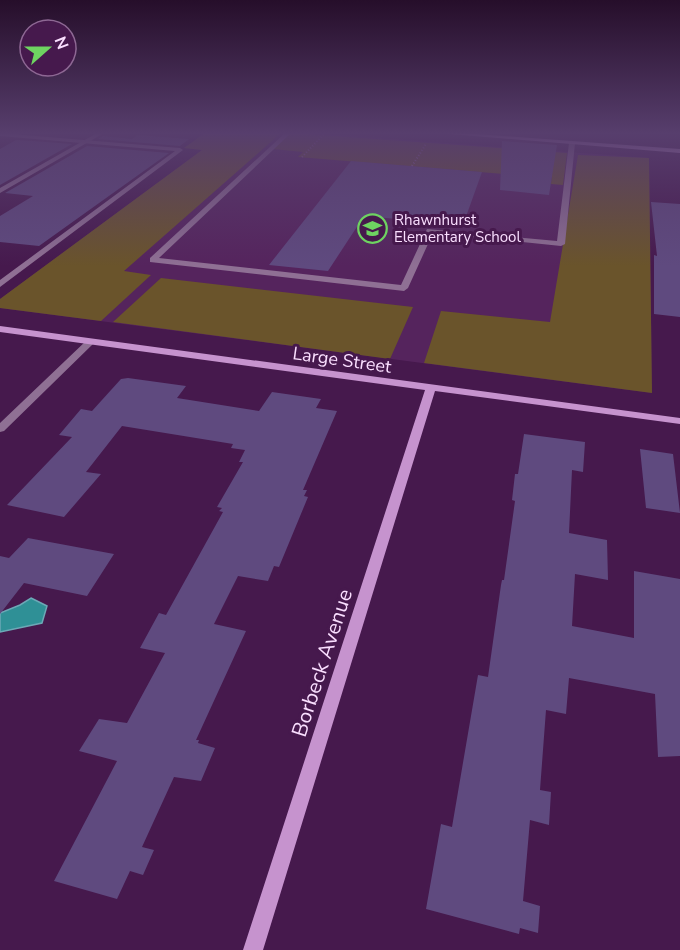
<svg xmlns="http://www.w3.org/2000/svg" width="680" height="950" font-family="'Nunito Sans',sans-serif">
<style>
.built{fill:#55245d}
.green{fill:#6a542b}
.water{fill:#2f9096;stroke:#6ca8b6;stroke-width:1.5}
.building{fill:#5f4a7f}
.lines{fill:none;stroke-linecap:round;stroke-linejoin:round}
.path{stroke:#95709c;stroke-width:2;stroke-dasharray:1 2;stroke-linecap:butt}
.lane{fill:#8f7094;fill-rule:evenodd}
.street{fill:#8f7094;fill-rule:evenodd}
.secondary{fill:#c693ce;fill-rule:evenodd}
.labels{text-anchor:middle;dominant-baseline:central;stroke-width:6;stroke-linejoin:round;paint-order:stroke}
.far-poi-label{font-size:15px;fill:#fadfff;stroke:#46194d;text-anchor:start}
.street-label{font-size:18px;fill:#fadfff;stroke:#46194d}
.near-street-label{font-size:21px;fill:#fadfff;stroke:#46194d}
</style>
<rect width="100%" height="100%" fill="#46194d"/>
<!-- built -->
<path class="built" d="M 205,133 L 314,133 L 649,158 L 652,393 L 0,308 L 0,299 L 202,150 L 184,148 Z"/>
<!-- green -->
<path class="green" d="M 205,133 L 281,133 L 124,271 L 151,275 L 101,321 L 0,308 L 0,299 L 202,150 L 184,148 Z
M 291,133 L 567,153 L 563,185 L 551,184 L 552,173 L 529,176 L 298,157 L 303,152 L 273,149 Z
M 578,155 L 649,158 L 652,393 L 424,363 L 441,311 L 550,322 Z
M 161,278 L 413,307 L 390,359 L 113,322 Z"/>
<!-- water -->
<path class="water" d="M 31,598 L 47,606 L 42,623 L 0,632 L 0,613 L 20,605 Z"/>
<!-- building -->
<path class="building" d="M 138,135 L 189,139 L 180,146 L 98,139 L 103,136 L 132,139 Z
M 16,140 L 33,141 L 72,144 L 0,185 L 0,149 Z
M 502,141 L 557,145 L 549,195 L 500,190 Z
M 87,146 L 169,153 L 39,246 L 0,242 L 0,216 L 33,196 L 5,193 Z
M 351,161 L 482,172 L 463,225 L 364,216 L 328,271 L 269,265 Z
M 651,202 L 680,204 L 680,317 L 654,314 L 654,255 L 657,256 Z
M 128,378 L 186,386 L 177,398 L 259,411 L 272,392 L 321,399 L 316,408 L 337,411 L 303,490 L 307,490 L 304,496 L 308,497 L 279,567 L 274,566 L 268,581 L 238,576 L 214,624 L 246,631 L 196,740 L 199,740 L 198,743 L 215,748 L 201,781 L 174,777 L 142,847 L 154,850 L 143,875 L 130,871 L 117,899 L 54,881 L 117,761 L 79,751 L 99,719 L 127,723 L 165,653 L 140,648 L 159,613 L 166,615 L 223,512 L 219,511 L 222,508 L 217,507 L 243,462 L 239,462 L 245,450 L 231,448 L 233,444 L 122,426 L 86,472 L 101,474 L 64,517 L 7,505 L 72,437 L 59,435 L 81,409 L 92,411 L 121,379 Z
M 524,434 L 585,442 L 583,472 L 572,470 L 569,533 L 607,540 L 608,580 L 575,574 L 572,626 L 634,638 L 634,571 L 680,579 L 680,756 L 658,757 L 655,694 L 569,678 L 566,714 L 546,710 L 540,790 L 551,792 L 549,825 L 530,820 L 523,901 L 540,906 L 538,933 L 520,928 L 519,934 L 426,909 L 441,824 L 452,827 L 478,675 L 488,677 L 501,585 L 502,580 L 504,580 L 515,501 L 512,500 L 515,474 L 518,474 Z
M 640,449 L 673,454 L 680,513 L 646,508 Z
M 28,538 L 114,554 L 87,596 L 24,583 L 0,614 L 0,556 L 9,558 Z"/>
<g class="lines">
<!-- path -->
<path class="path" d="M 302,157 L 325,133
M 412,166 L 426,144"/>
<!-- lane -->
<path class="lane" d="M 0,133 L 180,148 L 183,150 L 0,287 L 0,280 L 175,151 L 0,136 Z
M 285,133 L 291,133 L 159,258 L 401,285 L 427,229 L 557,241 L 569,143 L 572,141 L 575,143 L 565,244 L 561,246 L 433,233 L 408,288 L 404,291 L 150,262 L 150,258 Z"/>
<!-- street -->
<path class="street" d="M 97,133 L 104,133 L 0,193 L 0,188 Z
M 90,339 L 93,340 L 93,344 L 4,431 L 0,432 L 0,423 L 87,340 Z"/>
<!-- secondary -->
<path class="secondary" d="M 438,133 L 463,133 L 680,149 L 680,153 Z
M 0,326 L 680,418 L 680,424 L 435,391 L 263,950 L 243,950 L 425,390 L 0,332 Z"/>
</g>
<!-- sky -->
<linearGradient id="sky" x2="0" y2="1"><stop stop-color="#260e2a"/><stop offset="0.5" stop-color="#573e6d"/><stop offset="1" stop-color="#573e6d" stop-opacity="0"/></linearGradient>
<rect width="680" height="266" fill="url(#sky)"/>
<!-- icons -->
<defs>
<symbol id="school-ring" viewBox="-11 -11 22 22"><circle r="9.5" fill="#46194d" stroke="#6ed361" stroke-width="1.5"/><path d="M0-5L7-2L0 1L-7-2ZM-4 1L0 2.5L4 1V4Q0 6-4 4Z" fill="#6ed361"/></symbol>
</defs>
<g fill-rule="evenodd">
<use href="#school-ring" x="356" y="212" width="33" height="33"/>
</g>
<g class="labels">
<!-- far-poi labels -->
<g class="far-poi-label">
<text x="394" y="220">Rhawnhurst<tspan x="394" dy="17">Elementary School</tspan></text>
</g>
<!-- street labels -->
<g class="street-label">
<text transform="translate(342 360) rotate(8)">Large Street</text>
</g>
<!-- near-street labels -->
<g class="near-street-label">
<text transform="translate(322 663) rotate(-72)">Borbeck Avenue</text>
</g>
</g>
<!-- north arrow -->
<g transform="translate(48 48) rotate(69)"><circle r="28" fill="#46194d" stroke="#8e6894" stroke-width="1.5"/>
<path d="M0-4.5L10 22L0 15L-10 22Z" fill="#6ed361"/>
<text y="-9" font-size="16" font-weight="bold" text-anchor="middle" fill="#fadfff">N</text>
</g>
</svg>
